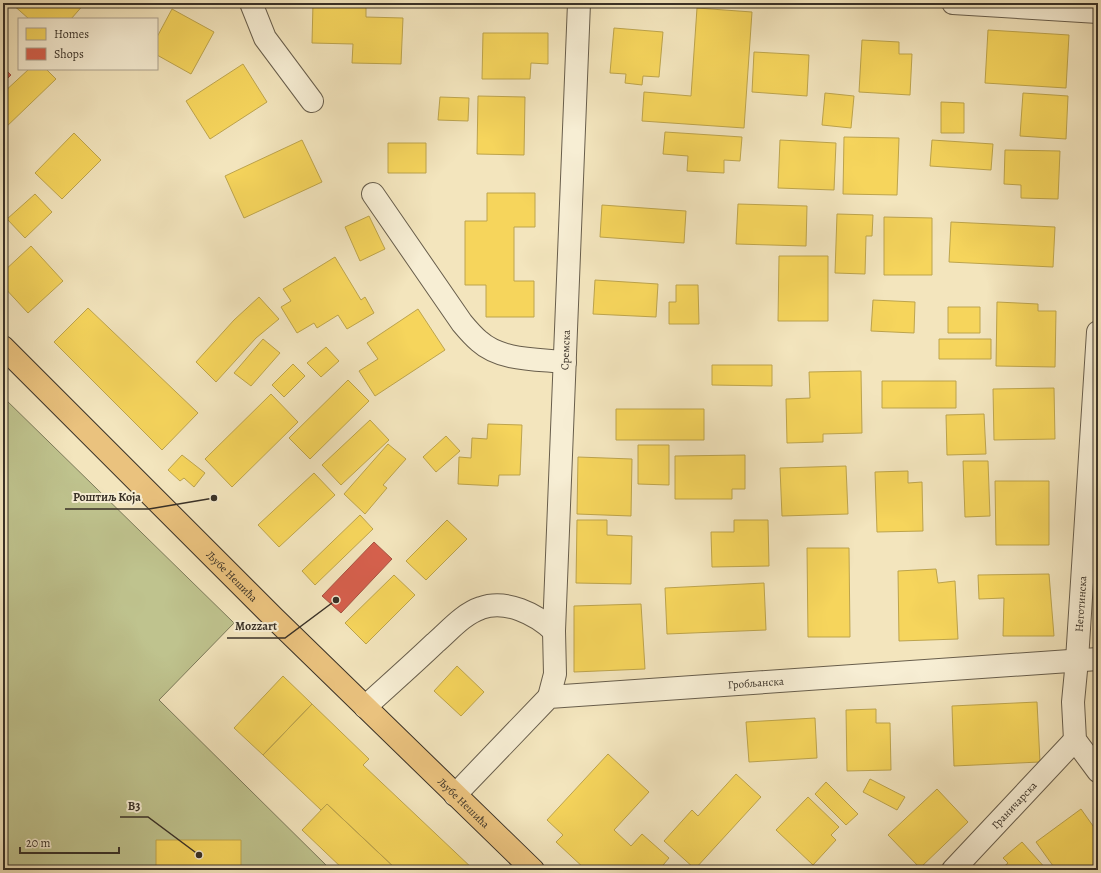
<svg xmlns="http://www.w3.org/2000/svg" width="1101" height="873" font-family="Alegreya,serif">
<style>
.green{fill:#bfc38e;stroke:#7c7a5a}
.homes{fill:#f6d55c;stroke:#bda44c}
.shops{fill:#d6604d;stroke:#a75242}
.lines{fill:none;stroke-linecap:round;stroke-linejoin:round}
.street-casing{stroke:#685e4c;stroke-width:24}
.primary-casing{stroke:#393127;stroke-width:24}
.street{stroke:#f7eed4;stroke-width:22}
.primary{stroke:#eac27e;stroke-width:22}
.labels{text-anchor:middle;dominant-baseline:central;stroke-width:4;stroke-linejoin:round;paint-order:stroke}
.street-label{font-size:11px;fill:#393127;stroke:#f7eed4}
.leader{fill:none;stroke:#393127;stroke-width:1.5}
.callout-dot{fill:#393127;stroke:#f7eed4;stroke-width:1.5}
.callout-label{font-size:12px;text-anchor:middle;font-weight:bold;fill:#393127;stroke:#f7eed4;stroke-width:4;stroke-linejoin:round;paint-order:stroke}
</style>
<rect width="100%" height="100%" fill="#f3e5bd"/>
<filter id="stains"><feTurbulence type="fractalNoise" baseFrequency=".005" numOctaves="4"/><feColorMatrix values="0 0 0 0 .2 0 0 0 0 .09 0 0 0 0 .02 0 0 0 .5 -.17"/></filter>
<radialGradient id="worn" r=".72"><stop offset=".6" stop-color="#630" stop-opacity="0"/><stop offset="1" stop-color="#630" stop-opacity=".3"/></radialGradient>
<!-- green -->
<path class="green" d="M 3,397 L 234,623 L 159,700 L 331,870 L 3,870 Z"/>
<!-- homes -->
<path class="homes" d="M 11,3 L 85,3 L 71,19 L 29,19 Z
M 113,3 L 123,3 L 119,8 Z
M 313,3 L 366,3 L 366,17 L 403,18 L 401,64 L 352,63 L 353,44 L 312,43 Z
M 697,8 L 752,12 L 744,128 L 642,121 L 644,92 L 691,96 Z
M 172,9 L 214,32 L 191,74 L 157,55 L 157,37 Z
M 614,28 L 663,32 L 659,77 L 643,76 L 642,85 L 625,83 L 626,74 L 610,73 Z
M 988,30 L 1069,35 L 1066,88 L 985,83 Z
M 483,33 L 548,33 L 548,64 L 531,63 L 530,79 L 482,79 Z
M 862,40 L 899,42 L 899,54 L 912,54 L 910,95 L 859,92 Z
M 754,52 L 809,55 L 807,96 L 752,92 Z
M 243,64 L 267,102 L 210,139 L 186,101 Z
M 29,69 L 46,69 L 56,79 L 3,130 L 3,93 Z
M 825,93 L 854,96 L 851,128 L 822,125 Z
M 1023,93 L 1068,96 L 1066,139 L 1020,136 Z
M 478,96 L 525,97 L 524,155 L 477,154 Z
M 440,97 L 469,98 L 468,121 L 438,120 Z
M 941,102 L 964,103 L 964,133 L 941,133 Z
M 665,132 L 742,137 L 740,161 L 724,160 L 724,173 L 687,171 L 688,156 L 663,154 Z
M 74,133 L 101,160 L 62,199 L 35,173 Z
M 844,137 L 899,138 L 897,195 L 843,194 Z
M 302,140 L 322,182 L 244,218 L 225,176 Z
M 780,140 L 836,143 L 834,190 L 778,188 Z
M 932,140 L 993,144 L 991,170 L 930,166 Z
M 388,143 L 426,143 L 426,173 L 388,173 Z
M 1005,150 L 1060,151 L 1058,199 L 1021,198 L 1021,185 L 1004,184 Z
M 487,193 L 535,193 L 535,227 L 514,227 L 514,281 L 534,281 L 534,317 L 486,317 L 486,285 L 465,285 L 465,221 L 487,221 Z
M 35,194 L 52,212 L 25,238 L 7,219 Z
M 738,204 L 807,206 L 806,246 L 736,244 Z
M 602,205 L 686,211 L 684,243 L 600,237 Z
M 837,214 L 873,215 L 872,236 L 866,236 L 865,274 L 835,273 Z
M 369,216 L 385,249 L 360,261 L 345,227 Z
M 884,217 L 932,218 L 932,275 L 884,275 Z
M 951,222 L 1055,227 L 1053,267 L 949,262 Z
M 31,246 L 63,281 L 28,313 L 3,286 L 3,272 Z
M 779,256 L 828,256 L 828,321 L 778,321 Z
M 335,257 L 361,300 L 365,297 L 374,313 L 347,329 L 338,315 L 317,328 L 314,323 L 297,333 L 281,307 L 291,301 L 283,289 Z
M 595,280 L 658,284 L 656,317 L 593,314 Z
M 676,285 L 698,285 L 699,324 L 669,324 L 669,302 L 676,302 Z
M 259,297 L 279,319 L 256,338 L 216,382 L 196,362 L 234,320 Z
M 873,300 L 915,302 L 914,333 L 871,331 Z
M 997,302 L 1038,304 L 1038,311 L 1056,311 L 1055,367 L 996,366 Z
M 948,307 L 980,307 L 980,333 L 948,333 Z
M 88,308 L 198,413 L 162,450 L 54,342 Z
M 418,309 L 445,350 L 375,396 L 359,371 L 378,359 L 367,343 Z
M 263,339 L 280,353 L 251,386 L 234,373 Z
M 939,339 L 991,339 L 991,359 L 939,359 Z
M 326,347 L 339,361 L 321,377 L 307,363 Z
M 293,364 L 305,376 L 284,397 L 272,385 Z
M 712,365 L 772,365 L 772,386 L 712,385 Z
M 861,371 L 862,433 L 823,434 L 823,442 L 787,443 L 786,399 L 810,398 L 809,372 Z
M 348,380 L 369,401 L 310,459 L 289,438 Z
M 882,381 L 956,381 L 956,408 L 882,408 Z
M 1054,388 L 1055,439 L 994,440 L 993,389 Z
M 271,394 L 298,422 L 232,487 L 205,459 Z
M 616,409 L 704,409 L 704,440 L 616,440 Z
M 984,414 L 986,454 L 947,455 L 946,415 Z
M 370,420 L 389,440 L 341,485 L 322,465 Z
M 488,424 L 522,425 L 520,475 L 499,475 L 498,486 L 458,484 L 459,457 L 471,458 L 472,438 L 487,439 Z
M 446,436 L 460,451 L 436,472 L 423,457 Z
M 388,444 L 406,459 L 383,485 L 387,488 L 365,514 L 344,494 Z
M 638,445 L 669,445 L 669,485 L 638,484 Z
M 182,455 L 205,473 L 194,487 L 184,478 L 180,481 L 168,470 Z
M 745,455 L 745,489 L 732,489 L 732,499 L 675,499 L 675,456 Z
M 578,457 L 632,459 L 631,516 L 577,514 Z
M 963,461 L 988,461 L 990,516 L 965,517 Z
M 846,466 L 848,514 L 782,516 L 780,468 Z
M 908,471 L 908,483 L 922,482 L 923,531 L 877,532 L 875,472 Z
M 314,473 L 335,495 L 279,547 L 258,525 Z
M 995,481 L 1049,481 L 1049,545 L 996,545 Z
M 360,515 L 373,529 L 315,585 L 302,571 Z
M 447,520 L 467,539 L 426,580 L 406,561 Z
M 577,520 L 607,520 L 607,535 L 632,536 L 631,584 L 576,583 Z
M 734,520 L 768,520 L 769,566 L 712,567 L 711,532 L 734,532 Z
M 807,548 L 849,548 L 850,637 L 808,637 Z
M 936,569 L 938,583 L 955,581 L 958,639 L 899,641 L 898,571 Z
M 1049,574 L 1054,636 L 1003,636 L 1004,598 L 979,599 L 978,575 Z
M 394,575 L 415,595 L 366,644 L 345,623 Z
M 764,583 L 766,630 L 667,634 L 665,588 Z
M 641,604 L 645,669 L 574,672 L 574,606 Z
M 457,666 L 484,692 L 461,716 L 434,691 Z
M 283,676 L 312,704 L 263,755 L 234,728 Z
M 1037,702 L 1040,762 L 954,766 L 952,706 Z
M 312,704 L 369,759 L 363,765 L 474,870 L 397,870 L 327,804 L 321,810 L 263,755 Z
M 876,709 L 876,723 L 890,723 L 891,770 L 847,771 L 846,710 Z
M 815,718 L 817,758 L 749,762 L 746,722 Z
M 608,754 L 649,792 L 614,830 L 631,846 L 642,834 L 669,858 L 659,870 L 586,870 L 556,842 L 563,835 L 547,820 Z
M 736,774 L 761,797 L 695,869 L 664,841 L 692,810 L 698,816 Z
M 870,779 L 905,797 L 897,810 L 863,792 Z
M 826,782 L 858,814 L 846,825 L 815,794 Z
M 937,789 L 968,822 L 920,868 L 888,835 Z
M 808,797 L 839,827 L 831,835 L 836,840 L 813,865 L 776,830 Z
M 327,804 L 397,870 L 344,870 L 302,830 Z
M 1081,809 L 1098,833 L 1098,870 L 1056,870 L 1036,842 Z
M 156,840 L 241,840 L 241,870 L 156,870 Z
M 1022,842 L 1047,870 L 1000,870 L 1008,863 L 1003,858 Z"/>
<!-- shops -->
<path class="shops" d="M 3,67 L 11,75 L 3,83 Z
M 374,542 L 392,559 L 341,613 L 322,596 Z"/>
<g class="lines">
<defs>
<g id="street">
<path d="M 251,3 L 265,38 L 312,101"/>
<path d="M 953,3 L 1098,12"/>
<path d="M 373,194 L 462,323 C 467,329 473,336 479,341 C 501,361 537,359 565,362"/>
<path d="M 1098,332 L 1077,660 L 1073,702 L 1075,740 L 1098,771"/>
<path id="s1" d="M 549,697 L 555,674 L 554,631 L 579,3"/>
<path d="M 365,707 C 388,686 412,665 435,643 C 449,631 463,614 481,608 C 506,599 536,614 554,631"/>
<path id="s2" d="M 455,795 L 549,697 L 1098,659"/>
<path id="s3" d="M 953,870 L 1075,740"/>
</g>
<g id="primary">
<path id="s4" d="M 3,347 L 274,618 L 533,870"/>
</g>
</defs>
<!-- street casing -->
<use href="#street" class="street-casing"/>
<!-- primary casing -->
<use href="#primary" class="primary-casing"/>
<!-- street -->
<use href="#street" class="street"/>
<!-- primary -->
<use href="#primary" class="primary"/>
</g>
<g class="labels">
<!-- street labels -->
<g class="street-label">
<text stroke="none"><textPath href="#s1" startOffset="348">Сремска</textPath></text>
<text stroke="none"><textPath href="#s4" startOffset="324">Љубе Нешића</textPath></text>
<text transform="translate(1081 604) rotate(-86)">Неготинска</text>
<text stroke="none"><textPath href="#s2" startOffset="343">Гробљанска</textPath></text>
<text stroke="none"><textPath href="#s4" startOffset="648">Љубе Нешића</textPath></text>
<text stroke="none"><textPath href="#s3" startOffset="89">Граничарска</textPath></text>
</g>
</g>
<!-- callouts -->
<path class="leader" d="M214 498L149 509H65M336 600L285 638H227M199 855L148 817H120"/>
<g class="callout-dot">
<circle cx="214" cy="498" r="4"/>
<circle cx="336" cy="600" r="4"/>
<circle cx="199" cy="855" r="4"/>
</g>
<g class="callout-label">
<text x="107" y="501">Роштиљ Која</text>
<text x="256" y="630">Mozzart</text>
<text x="134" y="810">B3</text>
</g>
<!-- margin -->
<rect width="1101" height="873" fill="none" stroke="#f3e5bd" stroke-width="16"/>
<rect x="4" y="4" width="1093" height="865" fill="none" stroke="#393127" stroke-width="2"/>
<rect x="8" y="8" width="1085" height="857" fill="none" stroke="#393127"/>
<!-- legend -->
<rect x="18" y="18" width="140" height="52" fill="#f7eed4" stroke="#aba28f"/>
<rect x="26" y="28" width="20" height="12" fill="#f6d55c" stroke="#aba28f"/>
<text x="54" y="38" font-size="12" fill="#393127">Homes</text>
<rect x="26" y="48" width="20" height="12" fill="#d6604d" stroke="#aba28f"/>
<text x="54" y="58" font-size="12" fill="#393127">Shops</text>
<!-- scale -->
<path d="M20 847v6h99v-6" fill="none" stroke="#393127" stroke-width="2"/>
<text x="26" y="847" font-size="12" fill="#393127" stroke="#f7eed4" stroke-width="3" paint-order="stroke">20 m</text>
<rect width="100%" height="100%" filter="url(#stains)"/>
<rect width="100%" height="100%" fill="url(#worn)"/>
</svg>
